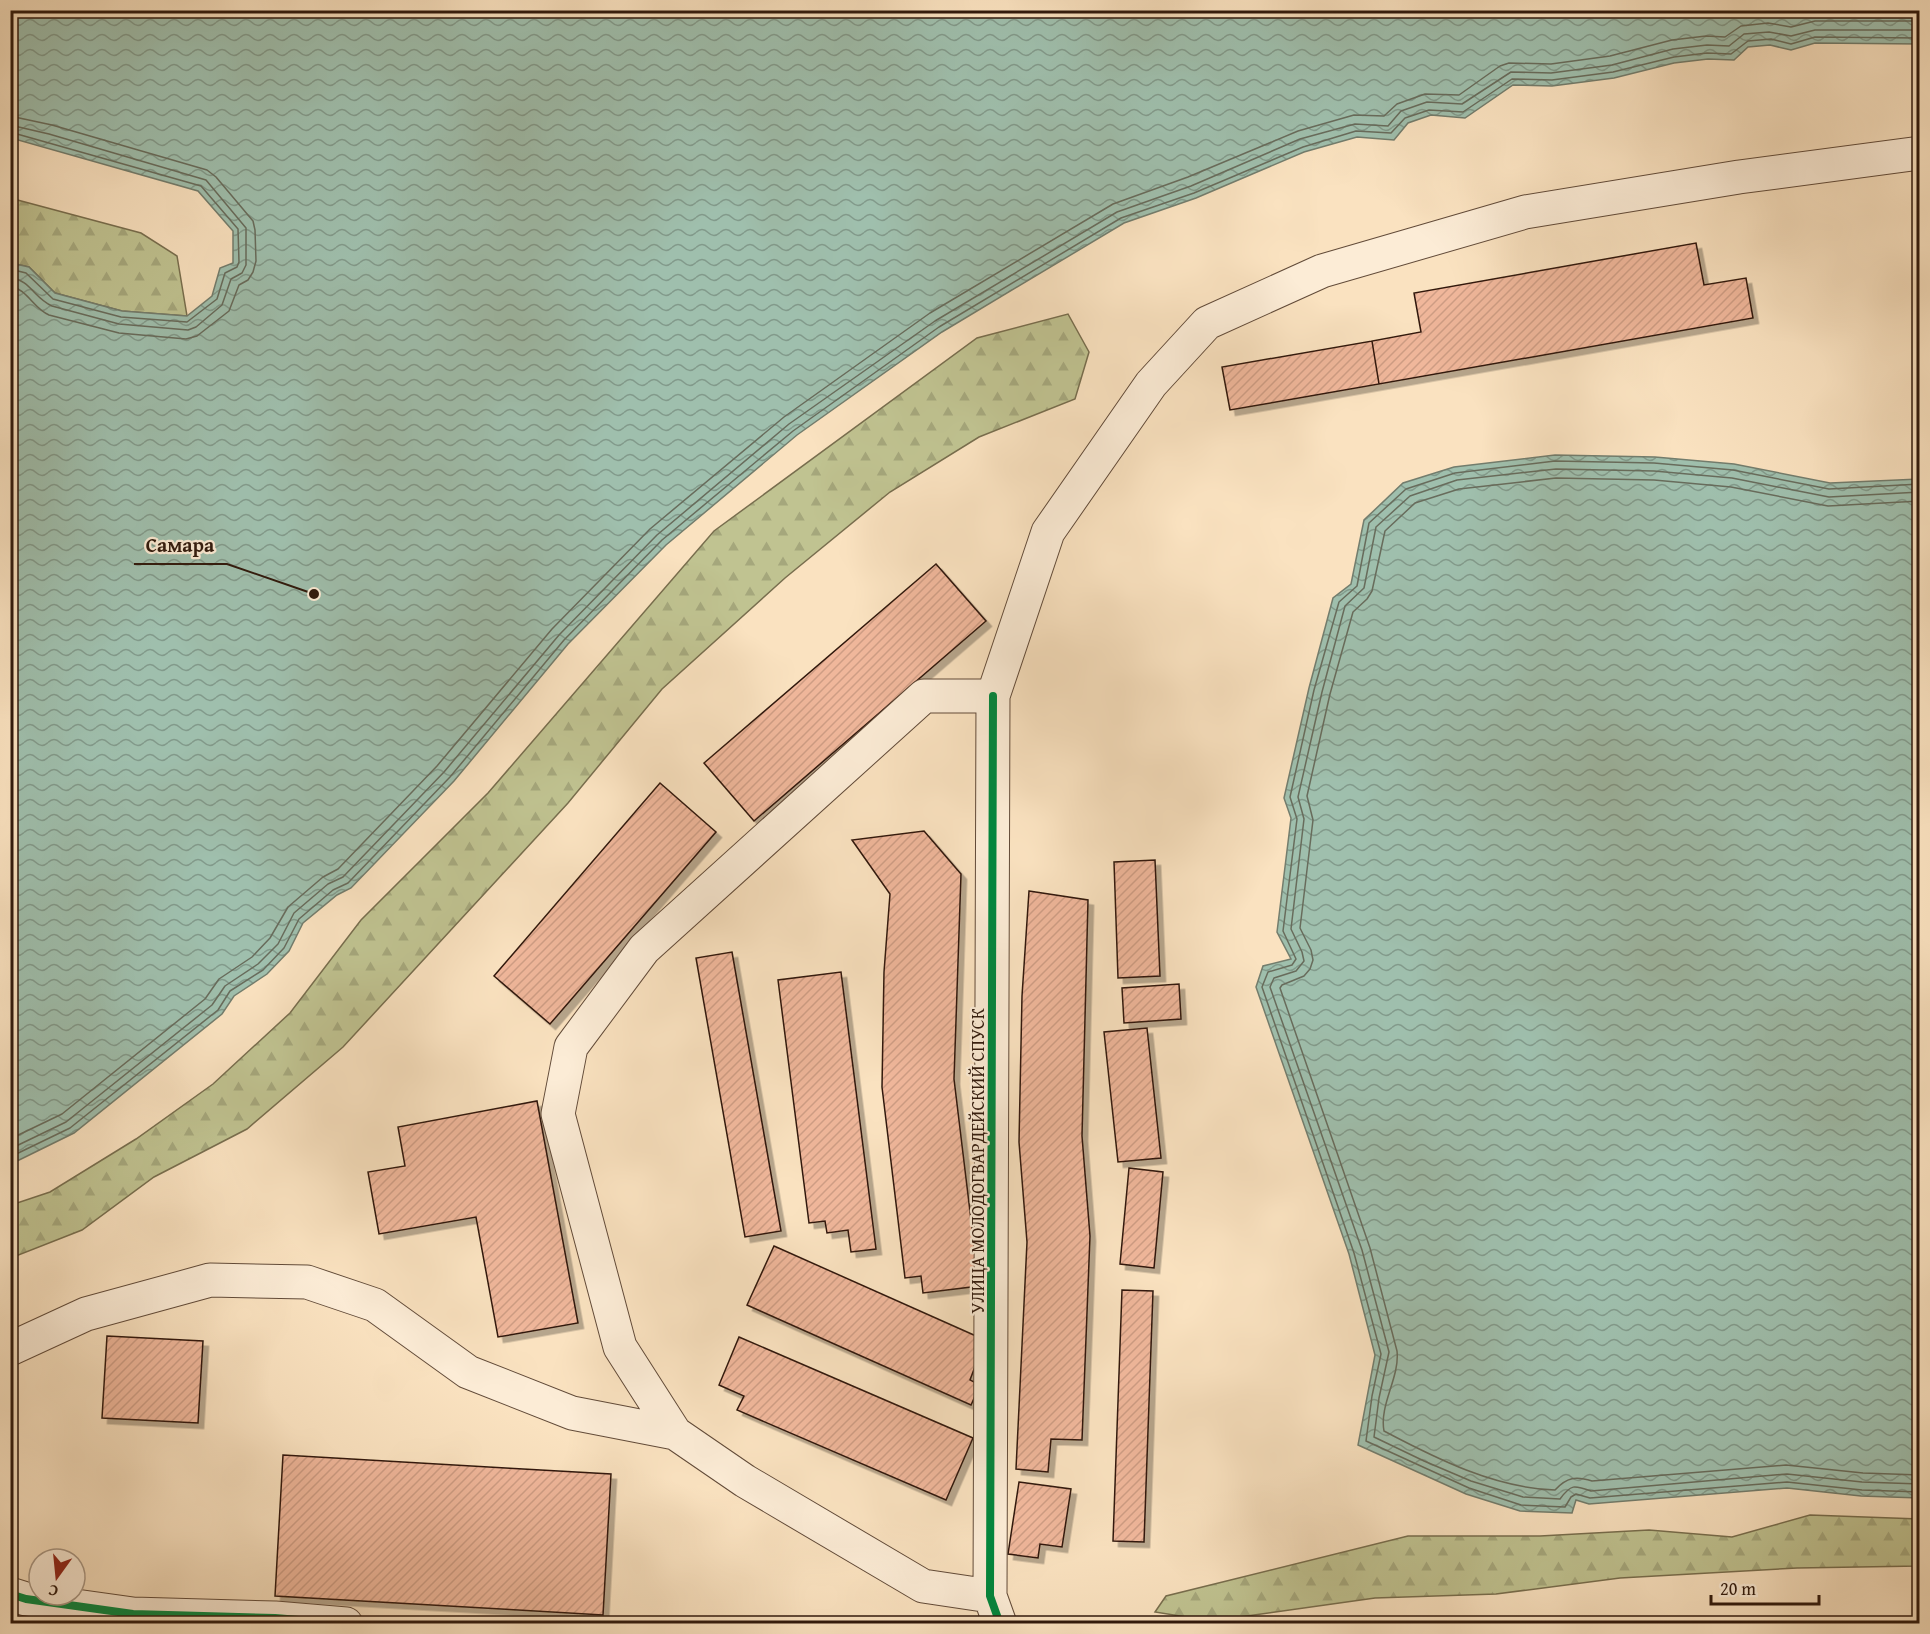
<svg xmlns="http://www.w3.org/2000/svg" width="1930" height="1634" font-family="'Gentium Book Plus',serif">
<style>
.forest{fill:url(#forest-firs);stroke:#786e4e;stroke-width:1.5}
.water{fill:url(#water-waves);stroke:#737d6d;stroke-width:1.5}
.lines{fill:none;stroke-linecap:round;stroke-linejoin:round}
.shore{stroke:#686c5c;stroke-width:1.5}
.building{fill:url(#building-hatch);stroke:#30190c;stroke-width:1.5;filter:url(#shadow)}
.minor-casing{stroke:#624b39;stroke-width:35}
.minor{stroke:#fcecd6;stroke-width:33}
.cycleway-casing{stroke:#fcecd6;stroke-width:11}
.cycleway{stroke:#00873e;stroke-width:8}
.labels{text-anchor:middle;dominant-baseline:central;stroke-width:4.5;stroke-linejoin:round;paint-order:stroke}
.street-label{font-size:18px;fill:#30190c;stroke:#fcecd6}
.leader{fill:none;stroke:#30190c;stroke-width:2}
.callout-dot{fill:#30190c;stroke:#fcecd6;stroke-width:2}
.callout-label{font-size:20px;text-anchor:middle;font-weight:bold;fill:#30190c;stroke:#fcecd6;stroke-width:4.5;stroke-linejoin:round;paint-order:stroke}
</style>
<defs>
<pattern id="forest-firs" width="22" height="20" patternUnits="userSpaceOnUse" patternTransform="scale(1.5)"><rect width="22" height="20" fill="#c0c391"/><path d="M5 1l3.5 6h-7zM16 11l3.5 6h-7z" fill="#a5a77c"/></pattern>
<pattern id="water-waves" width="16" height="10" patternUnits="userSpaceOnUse" patternTransform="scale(1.5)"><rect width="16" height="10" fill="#9fbfad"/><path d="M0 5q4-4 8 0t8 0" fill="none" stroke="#829a8b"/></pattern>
<pattern id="building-hatch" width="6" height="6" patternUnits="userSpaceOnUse" patternTransform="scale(1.5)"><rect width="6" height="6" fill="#f0b79b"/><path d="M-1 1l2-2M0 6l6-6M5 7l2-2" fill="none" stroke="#ce9d84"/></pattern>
<filter id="shadow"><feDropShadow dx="5.5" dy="5.5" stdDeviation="0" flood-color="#0004"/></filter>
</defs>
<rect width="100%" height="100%" fill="#fae2c0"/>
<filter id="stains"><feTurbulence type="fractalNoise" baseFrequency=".00333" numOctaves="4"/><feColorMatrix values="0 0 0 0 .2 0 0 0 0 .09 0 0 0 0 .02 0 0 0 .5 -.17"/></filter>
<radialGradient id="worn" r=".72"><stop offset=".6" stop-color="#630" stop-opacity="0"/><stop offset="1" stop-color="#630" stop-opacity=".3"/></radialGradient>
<!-- forest -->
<path class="forest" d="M 10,198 L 141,233 L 177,256 L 187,316 L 122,311 L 55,293 L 29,267 L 11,263 Z
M 1068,314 L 1089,352 L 1075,399 L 979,437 L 890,492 L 785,578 L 662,689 L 568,803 L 343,1047 L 247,1129 L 154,1177 L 82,1230 L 11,1258 L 11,1205 L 50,1192 L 136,1139 L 213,1084 L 290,1013 L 361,920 L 488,793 L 714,531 L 977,338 Z
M 1810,1515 L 1919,1519 L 1919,1566 L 1797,1568 L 1620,1578 L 1496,1594 L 1375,1598 L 1211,1621 L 1155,1612 L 1166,1596 L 1408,1536 L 1540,1536 L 1649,1530 L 1732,1537 Z"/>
<!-- water -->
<path class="water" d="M 11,10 L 1919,10 L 1920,44 L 1815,43 L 1791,50 L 1770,45 L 1748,47 L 1734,60 L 1708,59 L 1674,63 L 1614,78 L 1552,86 L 1513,85 L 1465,118 L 1431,115 L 1408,123 L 1394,140 L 1357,137 L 1304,152 L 1196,198 L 1124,223 L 942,332 L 797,435 L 666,545 L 568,644 L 454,781 L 351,888 L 337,895 L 303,923 L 289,951 L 267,974 L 234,996 L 222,1014 L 74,1133 L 11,1164 L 11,263 L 29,267 L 55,293 L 122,311 L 187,316 L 212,296 L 220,268 L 233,263 L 233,231 L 198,191 L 11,138 Z
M 1555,455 L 1655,457 L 1734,464 L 1830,483 L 1919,479 L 1919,1498 L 1861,1496 L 1787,1488 L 1589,1504 L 1576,1500 L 1572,1513 L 1520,1511 L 1466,1494 L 1358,1445 L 1375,1355 L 1349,1254 L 1256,987 L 1263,966 L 1291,959 L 1277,932 L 1291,818 L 1284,798 L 1309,688 L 1333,598 L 1351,584 L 1364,520 L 1403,483 L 1454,467 Z"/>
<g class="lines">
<!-- shore -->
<path class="shore" d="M 10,116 L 52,125 L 207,170 L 216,177 L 253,221 L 255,230 L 256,261 L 253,272 L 248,280 L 239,285 L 229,311 L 197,336 L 186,339 L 119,333 L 49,315 C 34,309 27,289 10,286
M 10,125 L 49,134 L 206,180 L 246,228 L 246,265 L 242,273 L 231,279 L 222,305 L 196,327 L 188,330 L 119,324 L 52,306 C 34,298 31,281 10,277
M 10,132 L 201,186 L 238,229 L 239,262 L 237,267 L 225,273 L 217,299 L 187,322 L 121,317 L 53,299 L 26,273 L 10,269
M 1920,484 L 1829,489 L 1733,470 L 1654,463 L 1555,461 L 1455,473 L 1406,489 L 1369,523 L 1357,586 L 1339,602 L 1314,690 L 1290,797 L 1297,819 L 1283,931 L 1296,959 L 1292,965 L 1268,972 L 1262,987 L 1354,1253 L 1381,1354 L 1372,1396 L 1366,1441 L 1469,1488 L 1521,1505 L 1565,1507 L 1571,1497 L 1576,1494 L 1590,1498 L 1787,1482 L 1862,1490 L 1920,1492
M 1920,492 L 1829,497 L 1732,478 L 1654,471 L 1556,469 L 1457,480 L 1410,496 L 1376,527 L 1364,588 L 1345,606 L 1322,692 L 1298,797 L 1304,819 L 1291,929 L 1302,952 L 1304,961 L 1296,971 L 1274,978 L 1270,987 L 1362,1250 L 1389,1352 L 1379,1398 L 1374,1437 L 1424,1461 L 1471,1481 L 1523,1497 L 1560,1499 C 1571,1484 1574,1485 1591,1491 L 1787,1474 L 1862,1482 L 1920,1484
M 1920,501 L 1828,506 L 1731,487 L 1654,480 L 1556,478 L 1459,489 L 1415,503 L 1385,531 L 1372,591 L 1367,599 L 1353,612 L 1330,694 L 1307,796 L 1313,820 L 1300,928 L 1311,950 L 1313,960 L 1310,969 L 1304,976 L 1282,985 L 1280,988 L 1370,1248 L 1397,1351 C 1400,1377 1379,1405 1384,1431 C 1437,1459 1495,1488 1555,1490 C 1567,1477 1576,1476 1592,1481 L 1786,1465 L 1863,1473 L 1920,1475
M 10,1139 L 62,1114 L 205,999 L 219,979 L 252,957 L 270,938 L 288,907 L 323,877 L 338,869 L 437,766 L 552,629 L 650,529 L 784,417 L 930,313 L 1113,204 L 1188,177 L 1298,131 L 1354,115 L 1384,116 L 1397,104 L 1425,94 L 1459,95 L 1500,66 L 1509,63 L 1551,64 L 1610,56 L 1672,40 L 1706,36 L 1725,37 L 1741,26 L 1768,23 L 1791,27 L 1815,21 L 1920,21
M 10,1149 L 66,1122 L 212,1005 L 225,986 L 258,964 L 278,944 L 294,913 L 328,884 L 343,877 L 444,772 L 559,635 L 657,535 L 789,424 L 935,321 L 1117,212 L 1191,186 L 1300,139 L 1355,124 L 1388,126 L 1401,111 L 1427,102 L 1462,104 L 1511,72 L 1551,73 L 1612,65 L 1673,49 L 1707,45 L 1729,46 L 1744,34 L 1769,32 L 1791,36 L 1815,30 L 1920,30
M 10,1157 L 70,1128 L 218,1010 L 230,991 L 263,970 L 284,948 L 299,919 L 333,890 L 348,883 L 450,777 L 564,640 L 662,540 L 793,431 L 939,327 L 1121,218 L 1194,193 L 1303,147 L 1356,131 L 1391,133 L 1405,118 L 1429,110 L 1463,112 L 1512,79 L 1552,80 L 1613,72 L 1674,57 L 1707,53 L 1731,54 L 1748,41 L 1771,39 L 1791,44 L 1815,37 L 1920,38"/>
</g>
<!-- building -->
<path class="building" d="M 1696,243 L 1704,285 L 1746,278 L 1753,318 L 1379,384 L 1372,341 L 1421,332 L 1414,293 Z
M 1372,341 L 1379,384 L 1230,410 L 1222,367 Z
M 936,564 L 986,621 L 754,821 L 704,763 Z
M 660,783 L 716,832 L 550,1024 L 494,976 Z
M 924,831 L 961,874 L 954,1079 L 979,1286 L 923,1293 L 921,1276 L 905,1278 L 882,1087 L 884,972 L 890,894 L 852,840 Z
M 1155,860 L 1160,976 L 1118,978 L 1114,862 Z
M 1029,891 L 1088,900 L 1082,1136 L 1090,1236 L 1082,1440 L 1051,1439 L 1048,1472 L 1016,1469 L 1027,1242 L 1019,1142 L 1022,996 Z
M 732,952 L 781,1231 L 745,1237 L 696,958 Z
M 841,972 L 876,1249 L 851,1252 L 848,1230 L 827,1233 L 825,1221 L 809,1223 L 778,980 Z
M 1179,984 L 1181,1019 L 1124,1023 L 1122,988 Z
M 1147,1028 L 1161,1158 L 1118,1162 L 1104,1032 Z
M 537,1101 L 578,1323 L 498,1337 L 476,1217 L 379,1234 L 368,1172 L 405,1166 L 398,1127 Z
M 1129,1168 L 1163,1172 L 1154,1268 L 1120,1264 Z
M 774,1246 L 985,1340 L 970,1380 L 980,1385 L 971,1405 L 747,1305 Z
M 1122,1290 L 1153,1291 L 1144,1542 L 1113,1541 Z
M 107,1336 L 203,1341 L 198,1423 L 102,1418 Z
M 739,1337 L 973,1438 L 946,1500 L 737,1410 L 744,1396 L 719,1385 Z
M 283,1455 L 611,1474 L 603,1615 L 275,1596 Z
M 1019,1482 L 1071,1489 L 1062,1547 L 1040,1544 L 1038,1558 L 1008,1554 Z"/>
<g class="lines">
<defs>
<path id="minor" d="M 10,1349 L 86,1314 L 210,1280 L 307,1282 L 375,1305 L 468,1372 L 572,1413 L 675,1433 L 745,1481 L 923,1586 L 990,1596
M 675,1433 L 620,1347 L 558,1114 L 571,1047 L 644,949 L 924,696 L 993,696
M 10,1594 L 26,1599 L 133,1614 L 275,1618 L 346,1624
M 1000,1624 L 990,1596 L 993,696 L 1048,532 L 1151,384 L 1207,323 L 1322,271 L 1525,212 L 1739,177 L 1920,153"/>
</defs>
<!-- minor casing -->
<use href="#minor" class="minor-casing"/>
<!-- minor -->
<use href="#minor" class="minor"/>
<defs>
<path id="cycleway" d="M 993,696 L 990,1596 L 1000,1624
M 10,1594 L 26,1599 L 133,1614 L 275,1618 L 346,1624"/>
</defs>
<!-- cycleway casing -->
<use href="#cycleway" class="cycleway-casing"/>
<!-- cycleway -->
<use href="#cycleway" class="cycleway"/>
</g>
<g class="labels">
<!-- street labels -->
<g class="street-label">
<text transform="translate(977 1161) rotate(-90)">УЛИЦА МОЛОДОГВАРДЕЙСКИЙ СПУСК</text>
</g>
</g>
<!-- callouts -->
<path class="leader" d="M314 594L227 564H134"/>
<circle class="callout-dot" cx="314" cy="594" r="6"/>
<g class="callout-label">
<text x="180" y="552">Самара</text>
</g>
<!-- margin -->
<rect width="1930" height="1634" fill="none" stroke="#fae2c0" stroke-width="36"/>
<rect x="12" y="12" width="1906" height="1610" fill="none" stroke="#30190c" stroke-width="3"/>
<rect x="18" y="18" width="1894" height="1598" fill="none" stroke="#30190c" stroke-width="1.5"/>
<!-- north arrow -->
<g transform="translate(57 1577) rotate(195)"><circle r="28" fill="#fcecd6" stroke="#aa9885" stroke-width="1.5"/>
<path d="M0-4.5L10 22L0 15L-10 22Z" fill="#8f2418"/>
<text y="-9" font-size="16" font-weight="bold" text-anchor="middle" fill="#30190c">С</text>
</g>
<!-- scale -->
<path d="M1711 1595v9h108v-9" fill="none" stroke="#30190c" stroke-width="3"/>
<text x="1720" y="1595" font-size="18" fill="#30190c" stroke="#fcecd6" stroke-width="4.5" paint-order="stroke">20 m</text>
<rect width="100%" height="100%" filter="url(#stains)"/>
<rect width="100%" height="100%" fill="url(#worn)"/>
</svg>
